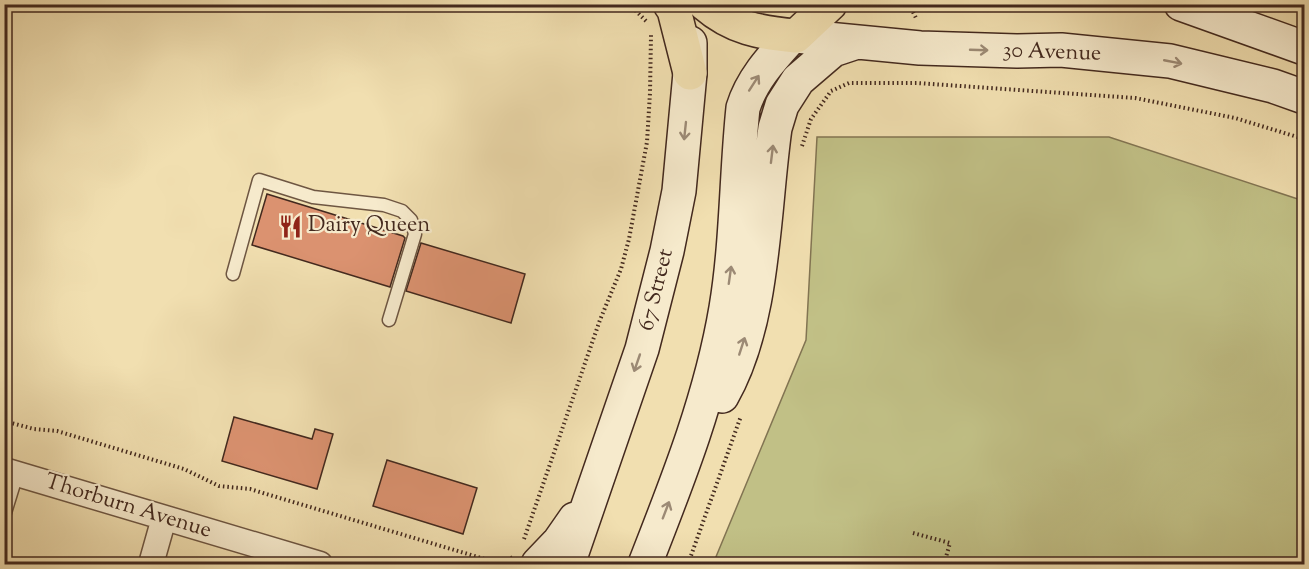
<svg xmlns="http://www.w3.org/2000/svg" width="1309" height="569" font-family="'Sorts Mill Goudy',serif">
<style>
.green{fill:#c1c086;stroke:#827452;stroke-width:1.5}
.building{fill:#db9270;stroke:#43291e;stroke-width:1.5}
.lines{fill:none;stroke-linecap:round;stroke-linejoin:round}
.lane-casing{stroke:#6e5642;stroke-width:15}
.street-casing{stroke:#6e5642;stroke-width:27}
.secondary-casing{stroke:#43291e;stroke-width:36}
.primary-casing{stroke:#43291e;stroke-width:36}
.path{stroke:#43291e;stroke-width:4;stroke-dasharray:1.5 3;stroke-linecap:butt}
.lane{stroke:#f6eacc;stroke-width:12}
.street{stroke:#f6eacc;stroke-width:24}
.secondary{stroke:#f6eacc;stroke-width:33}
.primary{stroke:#f1dfb0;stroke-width:33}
.oneway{stroke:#9c8a75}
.labels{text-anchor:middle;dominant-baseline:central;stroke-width:4.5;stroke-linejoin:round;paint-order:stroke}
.street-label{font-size:22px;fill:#43291e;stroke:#f6eacc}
.poi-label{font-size:22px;fill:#43291e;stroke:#f6eacc;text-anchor:start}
</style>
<rect width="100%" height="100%" fill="#f1dfb0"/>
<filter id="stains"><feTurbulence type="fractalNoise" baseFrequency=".00333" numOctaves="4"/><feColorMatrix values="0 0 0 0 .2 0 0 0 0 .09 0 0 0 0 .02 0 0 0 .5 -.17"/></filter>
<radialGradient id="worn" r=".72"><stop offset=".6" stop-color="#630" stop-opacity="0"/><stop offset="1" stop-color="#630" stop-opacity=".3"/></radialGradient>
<!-- green -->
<path class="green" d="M 817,137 L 1109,137 L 1304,201 L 1304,564 L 713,564 L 806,340 Z"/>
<!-- building -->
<path class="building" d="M 267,194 L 403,236 L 405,238 L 390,287 L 252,245 Z
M 421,243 L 525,274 L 511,323 L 406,291 Z
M 234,417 L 312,439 L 315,429 L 333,434 L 317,489 L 222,461 Z
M 387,460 L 477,488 L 463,534 L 373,506 Z"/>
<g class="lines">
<defs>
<path id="lane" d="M 233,274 L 259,180 L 313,197 L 384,205 L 402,211 L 411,220 L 415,234 L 389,320
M 4,516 L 17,474"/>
<path id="street" d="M 4,470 L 320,564
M 151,564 L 164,518"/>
<path id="secondary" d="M 1181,4 L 1304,48
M 796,36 L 920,48 L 1017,51 L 1061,50 L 1170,61 L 1273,86 L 1304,97
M 722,396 C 765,321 763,212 775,128 L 782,105 L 798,80 L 833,50 L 854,43
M 538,564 L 559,542 L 575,519
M 568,564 L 642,349 L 667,251 L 679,191 L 690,73 L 690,43
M 645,564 C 678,480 711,397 726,308 C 737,242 736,175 743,108 C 752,79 772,58 792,36"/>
<path id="primary" d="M 670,4 L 674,10 L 690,73
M 705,4 C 733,28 760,33 796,36 L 830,4"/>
</defs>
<!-- lane casing -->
<use href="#lane" class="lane-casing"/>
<!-- street casing -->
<use href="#street" class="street-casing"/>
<!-- secondary casing -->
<use href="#secondary" class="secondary-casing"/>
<!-- primary casing -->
<use href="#primary" class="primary-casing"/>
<!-- path -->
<path class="path" d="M 629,4 L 647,22
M 909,4 L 917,20
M 802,146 L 811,119 L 831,91 L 849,83 L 917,83 L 1135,98 L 1235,118 L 1304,139
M 4,421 L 34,429 L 57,431 L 184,469 L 219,486 L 250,489 L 263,493 L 498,563
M 913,533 L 950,543 L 944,564
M 524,539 L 600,320 L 621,269 L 629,239 L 647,142 L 650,93 L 651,35
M 182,564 L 185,556
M 499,564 L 513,557
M 688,564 L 741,416"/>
<!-- lane -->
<use href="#lane" class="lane"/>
<!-- street -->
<use href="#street" class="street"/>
<!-- secondary -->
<use href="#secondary" class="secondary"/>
<!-- primary -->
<use href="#primary" class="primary"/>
</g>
<!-- one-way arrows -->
<defs><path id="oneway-shaft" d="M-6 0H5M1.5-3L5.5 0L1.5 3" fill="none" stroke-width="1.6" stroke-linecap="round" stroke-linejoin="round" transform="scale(1.5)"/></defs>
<g class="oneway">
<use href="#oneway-shaft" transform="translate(979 50) rotate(2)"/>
<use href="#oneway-shaft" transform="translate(1173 62) rotate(11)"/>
<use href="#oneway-shaft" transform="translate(754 83) rotate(-57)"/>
<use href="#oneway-shaft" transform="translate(685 131) rotate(96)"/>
<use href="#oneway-shaft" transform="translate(772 154) rotate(-83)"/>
<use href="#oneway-shaft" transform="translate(730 275) rotate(-82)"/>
<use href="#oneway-shaft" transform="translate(742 346) rotate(-72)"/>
<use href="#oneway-shaft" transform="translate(637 363) rotate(109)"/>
<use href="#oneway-shaft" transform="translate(666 510) rotate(-69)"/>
</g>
<!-- icons -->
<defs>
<symbol id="restaurant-bare" viewBox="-9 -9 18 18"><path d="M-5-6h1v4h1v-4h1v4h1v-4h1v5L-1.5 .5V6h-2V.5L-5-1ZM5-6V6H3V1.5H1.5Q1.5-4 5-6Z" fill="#8f2418" stroke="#f6eacc" stroke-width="2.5" paint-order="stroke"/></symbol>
</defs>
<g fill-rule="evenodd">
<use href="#restaurant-bare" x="274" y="210" width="33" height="33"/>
</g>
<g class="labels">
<!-- street labels -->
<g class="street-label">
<text transform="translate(1052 53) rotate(2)">30 Avenue</text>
<text transform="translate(657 290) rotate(-76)">67 Street</text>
<text transform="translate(128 507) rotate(17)">Thorburn Avenue</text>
</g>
<!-- poi labels -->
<g class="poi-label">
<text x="308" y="226">Dairy Queen</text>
</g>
</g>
<!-- margin -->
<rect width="1309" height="569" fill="none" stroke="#f1dfb0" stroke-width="24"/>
<rect x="6" y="6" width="1297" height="557" fill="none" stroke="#43291e" stroke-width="3"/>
<rect x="12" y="12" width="1285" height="545" fill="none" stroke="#43291e" stroke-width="1.5"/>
<rect width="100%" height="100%" filter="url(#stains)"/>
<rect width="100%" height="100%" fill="url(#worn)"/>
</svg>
